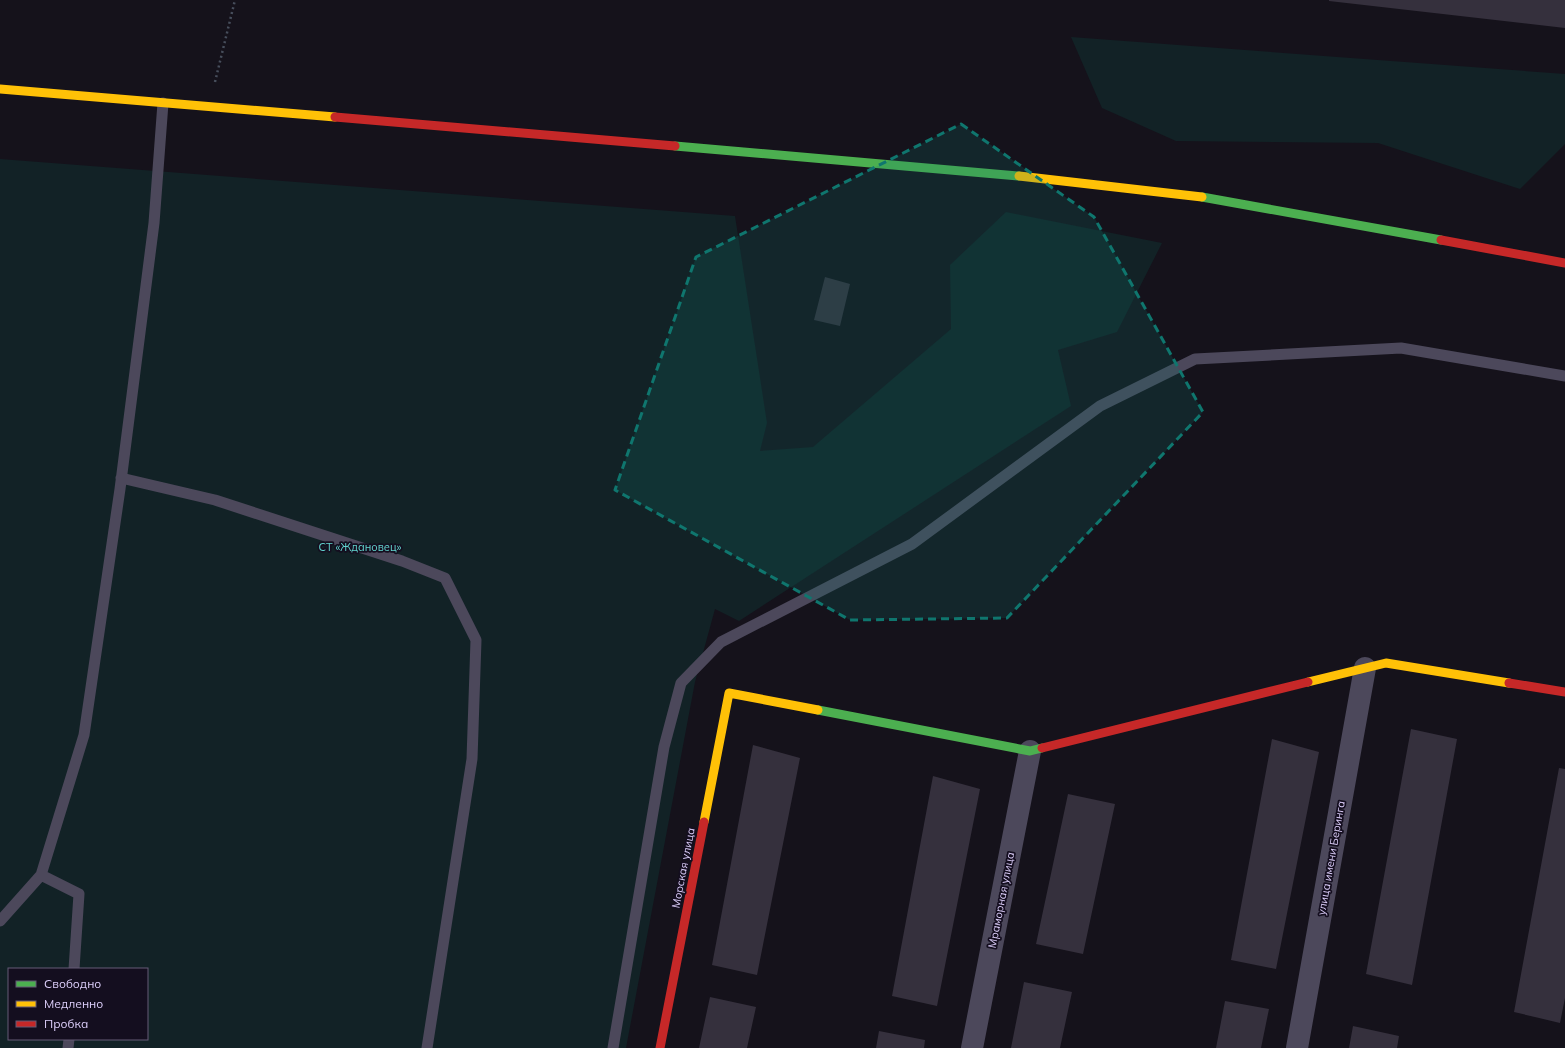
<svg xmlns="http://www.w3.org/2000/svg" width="1565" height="1048" font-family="Mulish,sans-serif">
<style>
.green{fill:#122226;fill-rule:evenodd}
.building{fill:#35303d}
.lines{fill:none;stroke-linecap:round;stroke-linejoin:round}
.path{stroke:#474e5c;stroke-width:2.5;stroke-dasharray:2 3;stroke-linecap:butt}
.lane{stroke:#4c485b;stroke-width:11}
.street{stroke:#4c485b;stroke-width:22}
.fast{stroke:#4caf50;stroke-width:9}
.slow{stroke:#ffc107;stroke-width:9}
.jam{stroke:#c62828;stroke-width:9}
.marked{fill:#0f766e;fill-opacity:0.2;stroke:#0f766e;stroke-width:3;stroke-dasharray:8 5;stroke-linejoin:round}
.labels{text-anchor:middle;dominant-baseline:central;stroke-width:3.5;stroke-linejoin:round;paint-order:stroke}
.park-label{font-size:11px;fill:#62d5cf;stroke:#140e1f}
.street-label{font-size:11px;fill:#ddcffb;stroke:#140e1f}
</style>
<rect width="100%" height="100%" fill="#15121b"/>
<!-- green -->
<path class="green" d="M 1071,37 L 1565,74 L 1565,144 L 1520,189 L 1378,143 L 1176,141 L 1102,108 Z
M 0,159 L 735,216 L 767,423 L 760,451 L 813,447 L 951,329 L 950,265 L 1006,212 L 1162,243 L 1117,332 L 1058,350 L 1071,406 L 739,621 L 715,609 L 695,682 L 626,1048 L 0,1048 ZM 9,969 L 147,969 L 147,1039 L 9,1039 Z"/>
<!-- building -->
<path class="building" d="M 1329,0 L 1565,0 L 1565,28 L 1329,1 Z
M 825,277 L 850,284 L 840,326 L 814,320 Z
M 1411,729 L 1457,739 L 1412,985 L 1366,974 Z
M 1272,739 L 1319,752 L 1276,969 L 1231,960 Z
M 753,745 L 800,758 L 757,975 L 712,965 Z
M 1559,768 L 1565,769 L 1565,998 L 1560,1023 L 1514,1012 Z
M 933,776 L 980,789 L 937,1006 L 892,996 Z
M 1068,794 L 1115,804 L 1083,954 L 1036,944 Z
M 1024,982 L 1072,992 L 1060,1048 L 1011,1048 Z
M 710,997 L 756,1007 L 747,1048 L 699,1048 Z
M 1225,1001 L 1269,1009 L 1261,1048 L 1216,1048 Z
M 1353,1026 L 1399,1036 L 1397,1048 L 1349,1048 Z
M 879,1031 L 925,1040 L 924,1048 L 876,1048 Z"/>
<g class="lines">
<!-- path -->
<path class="path" d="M 215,82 L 235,0"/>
<!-- lane -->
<path class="lane" d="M 121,478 L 215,500 L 402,561 L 445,578 L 476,640 L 472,759 L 427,1048
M 41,875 L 79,894 L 74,969
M 0,921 L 41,875 L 84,735 L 120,489 L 154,223 L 163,103
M 68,1048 L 69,1039
M 613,1048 L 664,747 L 681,683 L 721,642 L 912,544 L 1100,406 L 1195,359 L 1401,348 L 1565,376"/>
<!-- street -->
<path class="street" d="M 972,1048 L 1030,751
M 1297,1048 L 1365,668"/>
<!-- fast -->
<path class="fast" d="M 675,146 L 1019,176
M 1202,197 L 1441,240
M 818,710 L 1030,751 L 1042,748"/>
<!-- slow -->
<path class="slow" d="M 0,89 L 335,117
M 1019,176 L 1202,197
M 1308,682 L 1386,663 L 1509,683
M 704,822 L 729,693 L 818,710"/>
<!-- jam -->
<path class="jam" d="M 335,117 L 675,146
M 1441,240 L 1565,263
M 1509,683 L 1565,692
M 1042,748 L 1308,682
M 660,1048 L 704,822"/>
</g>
<!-- marked area -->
<path class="marked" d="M 961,124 L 1094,217 L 1203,412 L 1007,618 L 850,620 L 615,490 L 696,257 Z"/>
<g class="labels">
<!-- park labels -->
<g class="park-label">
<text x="360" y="547">СТ «Ждановец»</text>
</g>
<!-- street labels -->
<g class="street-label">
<text transform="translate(1331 858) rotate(-80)">улица имени Беринга</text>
<text transform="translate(683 868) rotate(-79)">Морская улица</text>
<text transform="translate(1001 900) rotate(-79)">Мраморная улица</text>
</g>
</g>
<!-- legend -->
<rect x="8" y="968" width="140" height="72" fill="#140e1f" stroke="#645b77"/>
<rect x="16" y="981" width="20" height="6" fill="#4caf50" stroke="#645b77"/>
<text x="44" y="988" font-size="12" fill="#ddcffb">Свободно</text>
<rect x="16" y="1001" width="20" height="6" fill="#ffc107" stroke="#645b77"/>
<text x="44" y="1008" font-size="12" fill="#ddcffb">Медленно</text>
<rect x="16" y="1021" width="20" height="6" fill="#c62828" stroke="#645b77"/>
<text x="44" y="1028" font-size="12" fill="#ddcffb">Пробка</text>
</svg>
